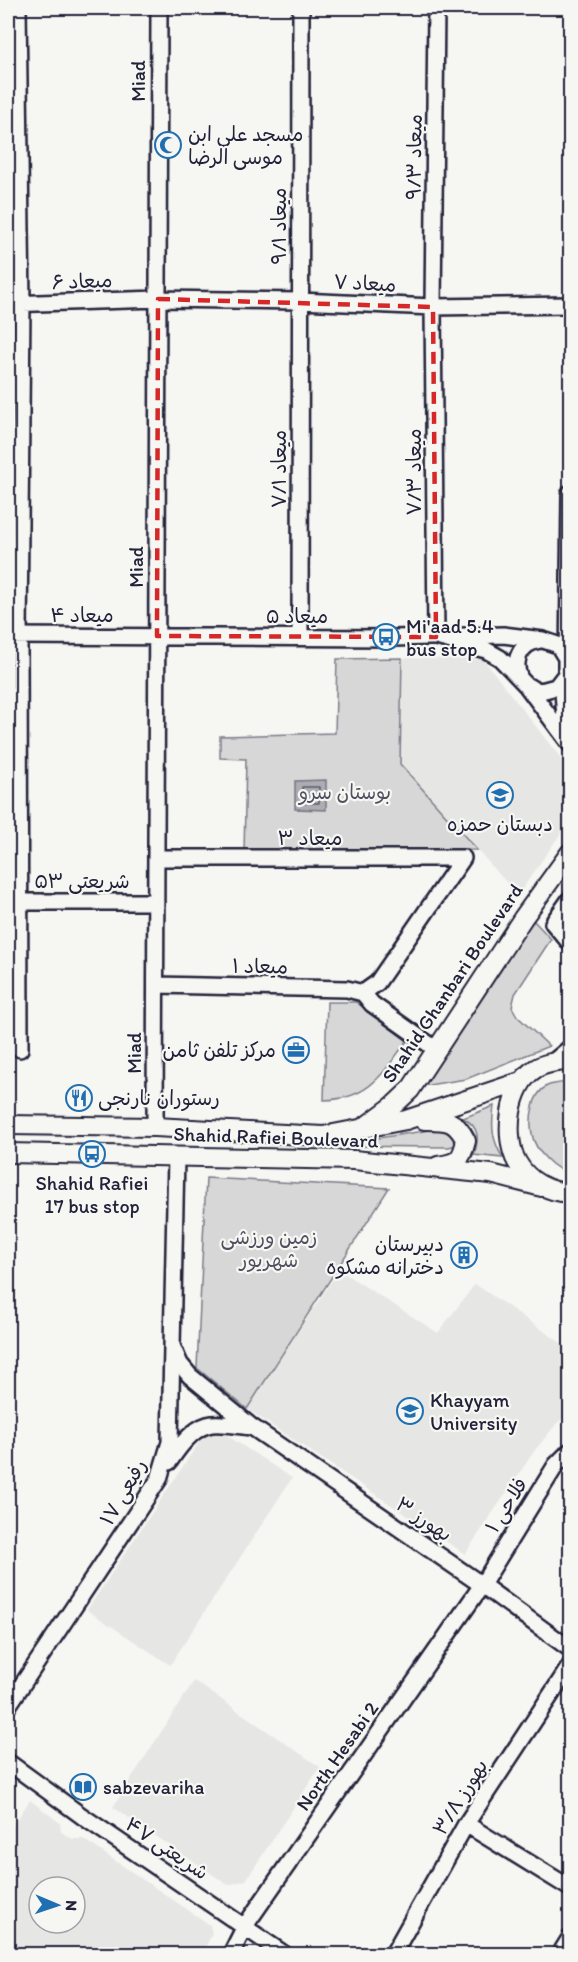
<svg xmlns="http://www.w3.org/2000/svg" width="578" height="1962" font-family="Itim,'Playpen Sans Arabic',sans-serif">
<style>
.built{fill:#e6e6e4;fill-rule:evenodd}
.green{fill:#d7d7d7;stroke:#7c7c89;stroke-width:1.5}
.water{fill:#adadb3;stroke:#757583;stroke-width:1.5}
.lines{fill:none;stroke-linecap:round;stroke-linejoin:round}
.shore{stroke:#5a5a6b;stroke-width:1.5}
.minor-casing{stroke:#22223b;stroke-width:20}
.major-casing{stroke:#22223b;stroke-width:22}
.minor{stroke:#f6f6f2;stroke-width:15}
.major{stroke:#f6f6f2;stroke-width:18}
.marked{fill:none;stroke:#d62828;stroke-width:4.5;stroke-dasharray:12 8;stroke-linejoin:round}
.labels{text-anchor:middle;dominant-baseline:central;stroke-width:4.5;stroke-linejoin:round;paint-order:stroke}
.street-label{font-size:20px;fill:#22223b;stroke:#f6f6f2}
.poi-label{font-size:20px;fill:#22223b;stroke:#f6f6f2;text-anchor:start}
.park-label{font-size:20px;fill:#4f4f62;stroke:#f6f6f2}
</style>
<rect width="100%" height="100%" fill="#f6f6f2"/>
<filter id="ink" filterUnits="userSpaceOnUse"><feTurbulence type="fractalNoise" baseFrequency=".0167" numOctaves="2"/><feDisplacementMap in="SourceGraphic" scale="12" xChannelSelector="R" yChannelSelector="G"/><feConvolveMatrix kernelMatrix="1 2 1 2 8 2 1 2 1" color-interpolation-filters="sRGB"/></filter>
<g filter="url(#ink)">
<!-- built -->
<path class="built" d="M 402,658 L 483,659 L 570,770 L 570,820 L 518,895 L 400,764 Z
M 339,1270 L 438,1333 L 475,1284 L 570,1349 L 570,1413 L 557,1423 L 535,1450 L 465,1554 L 247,1409 Z
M 217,1429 L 292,1478 L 170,1665 L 87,1610 L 206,1432 Z
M 194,1681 L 320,1767 L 246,1880 L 228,1885 L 113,1807 Z
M 30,1800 L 60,1823 L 61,1832 L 73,1839 L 83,1839 L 210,1925 L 212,1934 L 202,1954 L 8,1954 L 8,1833 ZM 39,1887 L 75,1887 L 75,1923 L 39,1923 Z"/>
<!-- green -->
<path class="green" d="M 402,658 L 400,764 L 477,850 L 244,853 L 246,759 L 220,758 L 220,736 L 335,733 L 337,659 Z
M 533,920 L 551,939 L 515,994 L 512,1007 L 517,1016 L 549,1046 L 466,1079 L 422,1086 Z
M 327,1002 L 356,1002 L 407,1041 C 382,1074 370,1099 324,1100 Z
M 570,1082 L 570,1173 C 554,1170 535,1151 532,1134 C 529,1119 532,1094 547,1086 C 555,1083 562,1083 570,1082 Z
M 494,1106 C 491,1127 492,1140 503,1158 L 474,1155 C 479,1139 480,1127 463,1118 Z
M 450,1127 L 460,1140 L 456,1145 L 449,1147 L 326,1146 Z
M 206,1178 L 389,1188 L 247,1409 L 197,1368 Z"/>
<!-- water -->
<path class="water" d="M 326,780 L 326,810 L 295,809 L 295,781 Z"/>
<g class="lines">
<!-- shore -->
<path class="shore" d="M 302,787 L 319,787 L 319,803 L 302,803 Z"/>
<defs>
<path id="minor" d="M 18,8 L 22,304 L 19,637 L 20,1049
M 8,304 L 158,299 L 300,301 L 433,307 L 570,305
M 8,636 L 394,638 L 503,635 L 543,640 L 558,645 L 566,658 L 566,674 L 556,687 L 541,691 L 533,689 L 526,685 L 500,658 L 486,650 L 436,637
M 300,637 L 301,8
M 436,637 L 433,307 L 436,8
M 568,662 L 570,493
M 520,679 C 512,661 520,643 540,640
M 562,681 L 565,716 L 570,740
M 526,685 L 570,744
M 156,858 L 463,858
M 570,899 L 553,923 L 570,943
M 8,902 L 156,902
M 156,985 L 347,989 L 363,993
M 363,993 L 377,983 L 463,858
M 363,993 L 372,1004 L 437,1050
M 553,1062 L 570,1048
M 155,1127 L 159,8
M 173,1348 L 180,1364 L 190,1376 L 252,1427 L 482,1585 L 570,1649
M 169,1462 C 178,1448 194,1426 212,1424 C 225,1423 239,1426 252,1427
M 8,1706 L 159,1479 L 170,1442 L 176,1157
M 8,1762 L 82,1816 L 284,1954
M 466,1824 L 570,1888
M 231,1954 L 245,1926 L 482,1585 L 556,1465 L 570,1451
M 393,1954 L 466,1824 L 570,1666
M 560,1954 L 570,1938"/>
<path id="major" d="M 570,1061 C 558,1062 546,1062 535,1069 C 509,1085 503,1137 517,1162 C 528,1182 549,1192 570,1193
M 424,1120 C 447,1120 455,1119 466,1141 C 461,1161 458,1163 438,1166
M 8,1125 L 155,1127 L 323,1136 L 406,1120 L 520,1082
M 366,1126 L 393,1106 L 410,1090 L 523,918 L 570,853
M 8,1153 L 354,1160 L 491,1174 L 542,1187"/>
</defs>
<!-- minor casing -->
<use href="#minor" class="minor-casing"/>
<!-- major casing -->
<use href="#major" class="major-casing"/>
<!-- minor -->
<use href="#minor" class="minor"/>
<!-- major -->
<use href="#major" class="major"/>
</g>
</g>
<!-- marked area -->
<path class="marked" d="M 158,299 L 433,307 L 436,637 L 157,636 Z"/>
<!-- icons -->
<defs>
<symbol id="mosque-ring" viewBox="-11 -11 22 22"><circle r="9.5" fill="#f6f6f2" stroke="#1f6fb2" stroke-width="1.5"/><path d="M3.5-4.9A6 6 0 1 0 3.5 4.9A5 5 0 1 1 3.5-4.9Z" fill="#1f6fb2"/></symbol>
<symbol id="bus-ring" viewBox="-11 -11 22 22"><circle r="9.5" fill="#f6f6f2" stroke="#1f6fb2" stroke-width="1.5"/><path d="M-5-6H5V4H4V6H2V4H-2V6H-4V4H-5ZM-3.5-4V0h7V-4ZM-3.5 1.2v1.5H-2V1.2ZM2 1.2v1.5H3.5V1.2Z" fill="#1f6fb2"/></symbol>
<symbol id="school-ring" viewBox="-11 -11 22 22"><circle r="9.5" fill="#f6f6f2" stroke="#1f6fb2" stroke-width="1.5"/><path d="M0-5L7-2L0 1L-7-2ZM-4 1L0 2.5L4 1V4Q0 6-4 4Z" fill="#1f6fb2"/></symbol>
<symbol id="office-ring" viewBox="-11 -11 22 22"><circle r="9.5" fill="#f6f6f2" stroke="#1f6fb2" stroke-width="1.5"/><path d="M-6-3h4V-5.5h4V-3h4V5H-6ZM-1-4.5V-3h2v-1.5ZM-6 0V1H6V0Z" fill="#1f6fb2"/></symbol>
<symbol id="restaurant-ring" viewBox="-11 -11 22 22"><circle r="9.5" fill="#f6f6f2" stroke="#1f6fb2" stroke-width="1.5"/><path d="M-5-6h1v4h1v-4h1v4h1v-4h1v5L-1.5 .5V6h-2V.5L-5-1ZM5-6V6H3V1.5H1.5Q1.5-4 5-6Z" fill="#1f6fb2"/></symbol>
<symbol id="building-ring" viewBox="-11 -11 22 22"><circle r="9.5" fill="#f6f6f2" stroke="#1f6fb2" stroke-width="1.5"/><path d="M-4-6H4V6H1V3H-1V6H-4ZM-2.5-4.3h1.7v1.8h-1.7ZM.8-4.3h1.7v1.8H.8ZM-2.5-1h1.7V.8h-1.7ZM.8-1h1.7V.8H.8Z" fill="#1f6fb2"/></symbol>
<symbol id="university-ring" viewBox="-11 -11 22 22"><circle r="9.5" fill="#f6f6f2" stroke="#1f6fb2" stroke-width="1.5"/><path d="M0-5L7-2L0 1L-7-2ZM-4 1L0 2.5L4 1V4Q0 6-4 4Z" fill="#1f6fb2"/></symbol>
<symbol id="library-ring" viewBox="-11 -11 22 22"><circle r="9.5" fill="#f6f6f2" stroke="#1f6fb2" stroke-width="1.5"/><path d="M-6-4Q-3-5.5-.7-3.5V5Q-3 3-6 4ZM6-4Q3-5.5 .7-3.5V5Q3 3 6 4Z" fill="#1f6fb2"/></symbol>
</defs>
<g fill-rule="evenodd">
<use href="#mosque-ring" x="153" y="130" width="30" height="30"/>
<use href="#bus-ring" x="371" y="622" width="30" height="30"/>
<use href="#school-ring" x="485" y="780" width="30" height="30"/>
<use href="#office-ring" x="281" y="1035" width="30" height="30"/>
<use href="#restaurant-ring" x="64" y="1083" width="30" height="30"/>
<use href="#bus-ring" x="77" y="1139" width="30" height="30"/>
<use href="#building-ring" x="449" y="1240" width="30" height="30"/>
<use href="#university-ring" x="395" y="1396" width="30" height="30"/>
<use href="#library-ring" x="68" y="1772" width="30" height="30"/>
</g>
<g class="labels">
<!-- street labels -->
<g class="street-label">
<text transform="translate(138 81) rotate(-90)">Miad</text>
<text transform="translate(414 157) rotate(-89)">میعاد ۹/۳</text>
<text transform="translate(279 226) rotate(-90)">میعاد ۹/۱</text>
<text transform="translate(82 281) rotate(-2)">میعاد ۶</text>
<text transform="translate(365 283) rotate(3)">میعاد ۷</text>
<text transform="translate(279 469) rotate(-90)">میعاد ۷/۱</text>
<text transform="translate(414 472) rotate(-90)">میعاد ۷/۳</text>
<text transform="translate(136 567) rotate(-90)">Miad</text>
<text x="82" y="615">میعاد ۴</text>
<text x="297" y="616">میعاد ۵</text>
<text x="310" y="838">میعاد ۳</text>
<text x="82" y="881">شریعتی ۵۳</text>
<text transform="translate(260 966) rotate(1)">میعاد ۱</text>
<text transform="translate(452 983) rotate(-56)">Shahid Ghanbari Boulevard</text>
<text transform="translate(134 1053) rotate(-90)">Miad</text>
<text transform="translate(276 1137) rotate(2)">Shahid Rafiei Boulevard</text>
<text transform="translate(123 1492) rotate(-60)">رفیعی ۱۷</text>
<text transform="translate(506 1505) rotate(-58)">فلاحی ۱</text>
<text transform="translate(424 1519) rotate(34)">بهورز ۳</text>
<text transform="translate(337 1756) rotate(-55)">North Hesabi 2</text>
<text transform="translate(460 1797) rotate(-58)">بهورز ۳/۸</text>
<text transform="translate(167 1848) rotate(34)">شریعتی ۴۷</text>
</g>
<!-- poi labels -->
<g class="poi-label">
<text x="188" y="134">مسجد علی ابن<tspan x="188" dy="23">موسی الرضا</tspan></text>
<text x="406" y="626">Mi'aad 5.4<tspan x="406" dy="23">bus stop</tspan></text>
<text x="500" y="824" text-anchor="middle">دبستان حمزه</text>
<text x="276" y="1050" text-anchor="end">مرکز تلفن ثامن</text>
<text x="98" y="1098">رستوران نارنجی</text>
<text x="92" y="1183" text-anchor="middle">Shahid Rafiei<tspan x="92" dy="23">17 bus stop</tspan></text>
<text x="444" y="1244" text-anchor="end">دبیرستان<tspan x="444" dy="23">دخترانه مشکوه</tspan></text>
<text x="430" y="1400">Khayyam<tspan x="430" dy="23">University</tspan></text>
<text x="103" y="1787">sabzevariha</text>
</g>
<!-- park labels -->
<g class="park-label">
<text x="345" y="792">بوستان سرو</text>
<text x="269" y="1237">زمین ورزشی<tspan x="269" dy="23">شهریور</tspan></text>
</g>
</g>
<!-- margin -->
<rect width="578" height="1962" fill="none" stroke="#f6f6f2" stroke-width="30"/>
<rect x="15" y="15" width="548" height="1932" fill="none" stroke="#22223b" stroke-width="2" filter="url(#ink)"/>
<!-- north arrow -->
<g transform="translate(57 1905) rotate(92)"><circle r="28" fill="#f6f6f2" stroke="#a1a1a9" stroke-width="1.5"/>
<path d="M0-4.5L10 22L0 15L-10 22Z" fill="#1f6fb2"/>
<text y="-9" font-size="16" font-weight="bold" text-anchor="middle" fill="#22223b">N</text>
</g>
</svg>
